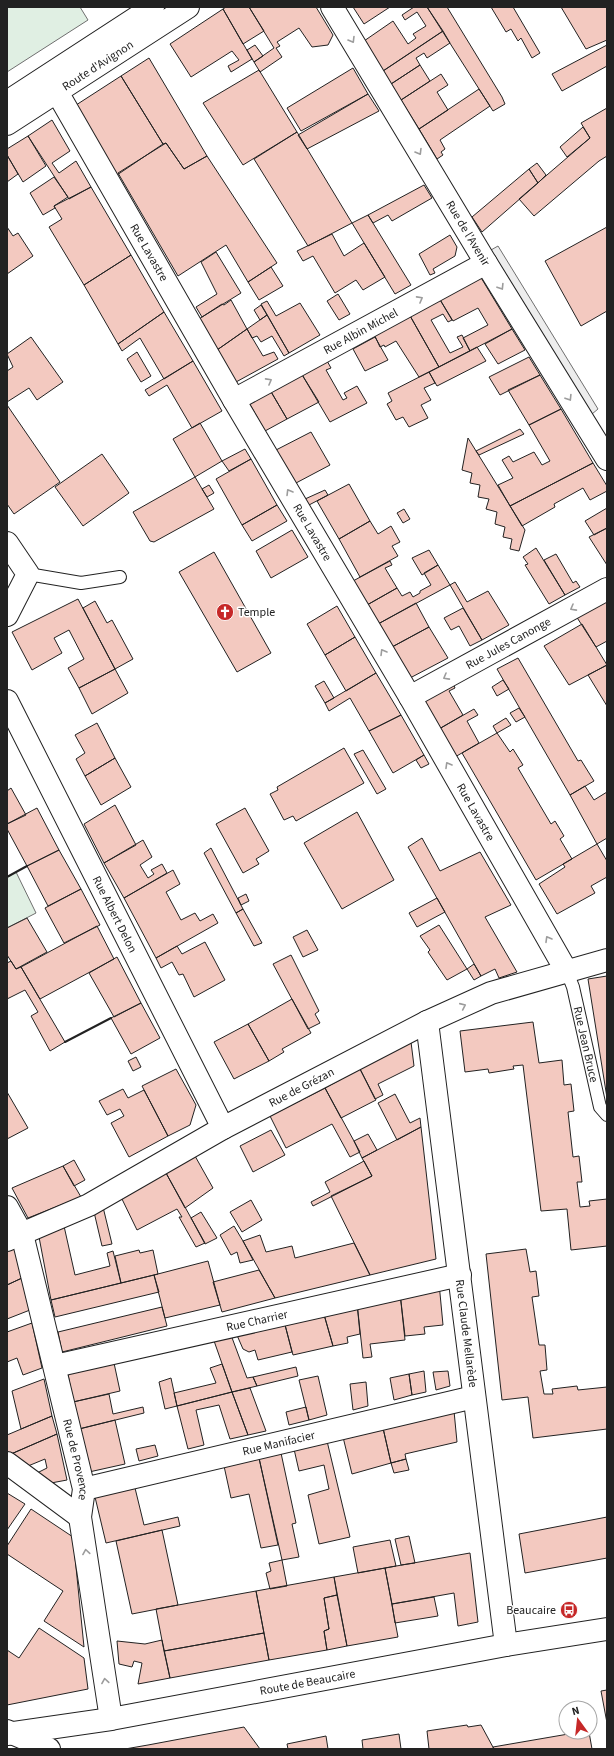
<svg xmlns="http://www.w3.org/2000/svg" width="614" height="1756" font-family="'Source Sans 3',sans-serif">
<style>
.green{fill:#e0efe3;stroke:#6f6f6f}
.parking{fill:#ededed;stroke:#6f6f6f}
.building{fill:#f3c9c0;stroke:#222}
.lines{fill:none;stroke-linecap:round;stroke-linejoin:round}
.service-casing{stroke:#222;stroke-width:14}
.minor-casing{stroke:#222;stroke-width:24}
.tertiary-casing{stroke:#222;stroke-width:24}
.secondary-casing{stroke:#222;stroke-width:24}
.service{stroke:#fff;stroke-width:12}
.minor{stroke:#fff;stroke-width:22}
.tertiary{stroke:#fff;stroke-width:22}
.secondary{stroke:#fff;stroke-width:22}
.wall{stroke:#222;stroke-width:2}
.oneway{stroke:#9c9c9c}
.labels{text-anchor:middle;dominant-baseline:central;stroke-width:3;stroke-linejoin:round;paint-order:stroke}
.street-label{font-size:12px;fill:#222;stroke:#fff}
.poi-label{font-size:12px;fill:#222;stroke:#fff;text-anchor:start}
</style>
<rect width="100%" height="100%" fill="#fff"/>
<!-- green -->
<path class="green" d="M 7,7 L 80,7 L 88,20 L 7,72 Z
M 16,872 L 36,913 L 7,928 L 7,877 Z"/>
<!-- parking -->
<path class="parking" d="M 498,246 L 598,409 L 592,414 L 491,250 Z"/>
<!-- building -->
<path class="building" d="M 226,7 L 249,7 L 264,31 L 243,44 L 223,9 Z
M 249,7 L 316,7 L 333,35 L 328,45 L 312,47 L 299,28 L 277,42 L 280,46 L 276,48 L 282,57 L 260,72 L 254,62 L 274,48 Z
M 353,7 L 390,7 L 364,24 Z
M 414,7 L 427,7 L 443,31 L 383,71 L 364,41 L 393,21 L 408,44 L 416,38 L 413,34 L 426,26 L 417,12 L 405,20 L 402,15 Z
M 427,7 L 447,7 L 502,97 L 505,104 L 493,111 Z
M 491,7 L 513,7 L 540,53 L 532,58 L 521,38 L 518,41 L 511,29 L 506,32 Z
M 561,7 L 607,7 L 607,40 L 586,49 Z
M 223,9 L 252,59 L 231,72 L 228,66 L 239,60 L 232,51 L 191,77 L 170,44 Z
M 443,31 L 450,43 L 427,58 L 424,53 L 416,58 L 420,65 L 391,84 L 383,71 Z
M 255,45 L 263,56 L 254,62 L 247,50 Z
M 607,45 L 607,66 L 562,91 L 552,74 Z
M 149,58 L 207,156 L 184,169 L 166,143 L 163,144 L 121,76 Z
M 420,65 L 430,81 L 401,100 L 391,84 Z
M 353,68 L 368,94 L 301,131 L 287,108 Z
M 259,70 L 297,132 L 243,165 L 203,103 Z
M 441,74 L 448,85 L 437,92 L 448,110 L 419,129 L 401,100 Z
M 121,76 L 163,144 L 114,177 L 73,107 Z
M 479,89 L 490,106 L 440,140 L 445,149 L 441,152 L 443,155 L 437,159 L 419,129 Z
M 368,94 L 379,111 L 307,149 L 298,135 Z
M 607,108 L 607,156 L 599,161 L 534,216 L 519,199 L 590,138 L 581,123 Z
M 52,120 L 70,151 L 52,163 L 59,173 L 76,161 L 91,187 L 69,199 L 28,136 Z
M 583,127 L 590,138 L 567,157 L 560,147 Z
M 297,132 L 352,223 L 308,246 L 254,159 Z
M 28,136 L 46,166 L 23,182 L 7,155 L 7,149 Z
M 166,143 L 184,169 L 207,156 L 277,263 L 248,282 L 226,245 L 178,276 L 118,173 Z
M 7,155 L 18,174 L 7,182 Z
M 537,163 L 546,175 L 538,183 L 529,169 Z
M 529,169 L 538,183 L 482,232 L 472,217 Z
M 54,177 L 68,197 L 54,206 L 55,208 L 43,215 L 30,193 Z
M 424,185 L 432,198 L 392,221 L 388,215 L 373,223 L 368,215 Z
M 91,187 L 131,255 L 84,285 L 49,227 L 62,219 L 54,206 Z
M 368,215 L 411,285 L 395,294 L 352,223 Z
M 7,227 L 13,236 L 18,233 L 33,256 L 7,274 Z
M 607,227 L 607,311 L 581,326 L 545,261 Z
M 332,234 L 344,256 L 364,243 L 385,277 L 363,290 L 356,280 L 335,293 L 313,256 L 303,261 L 297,251 Z
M 450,235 L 457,247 L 455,256 L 433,269 L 435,273 L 430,275 L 419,254 Z
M 216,252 L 241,293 L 202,317 L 196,307 L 217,294 L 201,262 Z
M 131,255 L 164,312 L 118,344 L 84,285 Z
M 271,267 L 283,286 L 259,300 L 248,282 Z
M 480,276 L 512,329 L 470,351 L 463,338 L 488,325 L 478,308 L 453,321 L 439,298 Z
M 338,294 L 350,314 L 339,320 L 327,301 Z
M 439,298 L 452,320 L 448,322 L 443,314 L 431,320 L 450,353 L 463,347 L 457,337 L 462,335 L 470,351 L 439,367 L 409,314 Z
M 231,300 L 247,329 L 217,350 L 199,319 L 222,304 L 224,305 Z
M 267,301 L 276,316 L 300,303 L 320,335 L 289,353 L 261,304 Z
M 261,305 L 267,315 L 260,320 L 254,310 Z
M 164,312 L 193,361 L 164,379 L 140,338 L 122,351 L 118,344 Z
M 409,314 L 439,367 L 419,377 L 396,341 L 385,347 L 384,345 L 380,347 L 374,334 Z
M 267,315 L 289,353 L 284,356 L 272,336 L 261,342 L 257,336 L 252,338 L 247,329 Z
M 247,329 L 263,356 L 274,352 L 278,359 L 236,382 L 217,350 Z
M 512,329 L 525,350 L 498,364 L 485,344 Z
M 31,337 L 63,382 L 37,400 L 29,388 L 7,402 L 7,371 L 13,367 L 7,354 Z
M 375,337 L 388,360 L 365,371 L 353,349 Z
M 477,347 L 486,361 L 437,386 L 429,372 Z
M 137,352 L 151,376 L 141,382 L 127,359 Z
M 529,357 L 540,375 L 500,395 L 489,377 Z
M 326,359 L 331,368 L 326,370 L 343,400 L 347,398 L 344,393 L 357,386 L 367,403 L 330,422 L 301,373 Z
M 193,361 L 222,411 L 192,428 L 167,385 L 149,396 L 145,390 Z
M 429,372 L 435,383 L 424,388 L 431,400 L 421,405 L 428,418 L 409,427 L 403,417 L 396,420 L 387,404 L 392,401 L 388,393 Z
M 301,373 L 319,402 L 287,419 L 270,390 Z
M 540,375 L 561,409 L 529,425 L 508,390 Z
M 270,390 L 287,419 L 265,431 L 248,401 Z
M 7,405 L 60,482 L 14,514 L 7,504 Z
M 561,409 L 593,463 L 510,506 L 498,485 L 513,478 L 502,460 L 509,456 L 513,462 L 534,452 L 542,465 L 550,461 L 529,425 Z
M 200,423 L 222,461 L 195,477 L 173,439 Z
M 520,429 L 524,434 L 479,455 L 476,451 Z
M 311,432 L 330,465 L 296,483 L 276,450 Z
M 468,438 L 525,530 L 519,551 L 510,549 L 512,539 L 503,537 L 505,527 L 495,524 L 497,512 L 486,509 L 489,499 L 478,497 L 480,485 L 470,483 L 472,473 L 462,470 Z
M 245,449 L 251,459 L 229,471 L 222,461 Z
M 102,454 L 129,493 L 83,526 L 55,487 Z
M 251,459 L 277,505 L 242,525 L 216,479 Z
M 593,463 L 607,486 L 607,491 L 590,500 L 583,488 L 554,504 L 555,507 L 522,526 L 510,506 Z
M 195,477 L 214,509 L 154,542 L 150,541 L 133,512 Z
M 349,484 L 370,521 L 339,539 L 317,501 Z
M 209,485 L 214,493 L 207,497 L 202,489 Z
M 325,490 L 328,495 L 309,505 L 305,499 Z
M 277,505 L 287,521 L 252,541 L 242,525 Z
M 607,508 L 607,528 L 594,535 L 585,521 Z
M 404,509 L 410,519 L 403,523 L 397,513 Z
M 370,521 L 378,534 L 391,526 L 400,542 L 392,546 L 398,556 L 360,577 L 339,539 Z
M 607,528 L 607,565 L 589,537 Z
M 292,530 L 308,557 L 271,578 L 256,551 Z
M 536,548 L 565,595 L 549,604 L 525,565 L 528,564 L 523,557 Z
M 429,550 L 438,565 L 422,575 L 412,558 Z
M 214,552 L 271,653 L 237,672 L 179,572 Z
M 556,554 L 573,583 L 576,581 L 580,587 L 565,595 L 544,560 Z
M 390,561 L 392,565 L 385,568 L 397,588 L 367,605 L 353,581 Z
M 438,565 L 450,585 L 378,624 L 367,605 L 397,588 L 402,596 L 410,592 L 413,597 L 420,593 L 420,591 L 431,585 L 424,573 Z
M 455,582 L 467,602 L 488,591 L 509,625 L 482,640 L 450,585 Z
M 78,599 L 115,669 L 79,688 L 68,668 L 84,659 L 69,630 L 54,638 L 62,653 L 32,670 L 12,632 Z
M 607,600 L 607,641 L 596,647 L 576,616 Z
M 95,601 L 107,623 L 112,620 L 133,659 L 115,669 L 83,608 Z
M 416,603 L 429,627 L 392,647 L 378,624 Z
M 337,606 L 355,637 L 325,655 L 307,624 Z
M 463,608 L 482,640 L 470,646 L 459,626 L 451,630 L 444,618 Z
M 582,624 L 607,665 L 569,685 L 544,646 Z
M 429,627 L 448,658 L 410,678 L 392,647 Z
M 355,637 L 376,673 L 346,691 L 325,655 Z
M 518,658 L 578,761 L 581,760 L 594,781 L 570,795 L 497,669 Z
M 607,665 L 607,706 L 588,675 Z
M 115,669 L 128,693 L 92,714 L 79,688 Z
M 376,673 L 401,715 L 369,731 L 350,698 L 329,711 L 325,703 Z
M 503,680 L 509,689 L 497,696 L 492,687 Z
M 324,681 L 334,698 L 325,703 L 315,686 Z
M 453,683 L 455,688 L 449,691 L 463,715 L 439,729 L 422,700 Z
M 519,708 L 525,717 L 516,722 L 510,713 Z
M 474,709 L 478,715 L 467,721 L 479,743 L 455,757 L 439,729 Z
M 401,715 L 424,755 L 393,773 L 369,731 Z
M 506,718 L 511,725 L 497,733 L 493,726 Z
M 97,723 L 115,758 L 85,776 L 76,759 L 85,753 L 75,735 Z
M 497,733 L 510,752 L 513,749 L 523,765 L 518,768 L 551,824 L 555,821 L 564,836 L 560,839 L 572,859 L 536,880 L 462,753 Z
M 344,748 L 364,783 L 296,821 L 293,816 L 284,820 L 270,794 L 278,790 L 277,787 Z
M 363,750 L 386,789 L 377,794 L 354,754 Z
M 424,755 L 429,764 L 421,768 L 416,760 Z
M 115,758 L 131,787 L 101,805 L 85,776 Z
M 585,786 L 594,800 L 607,792 L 607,838 L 597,844 L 570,795 Z
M 11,788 L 26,815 L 7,824 L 7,791 Z
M 115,805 L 136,845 L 104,863 L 84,824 Z
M 37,808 L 59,850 L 27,866 L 7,829 L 7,824 Z
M 245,808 L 269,851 L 256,859 L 259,864 L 243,873 L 216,824 Z
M 357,812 L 394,880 L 342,909 L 304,843 Z
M 422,838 L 440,871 L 480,852 L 511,905 L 485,917 L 517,972 L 499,978 L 495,969 L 481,976 L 408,847 Z
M 143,840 L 152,857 L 140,865 L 148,878 L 154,874 L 151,870 L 162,864 L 167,873 L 124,898 L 104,863 Z
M 597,844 L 607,861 L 607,877 L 591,886 L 595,893 L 557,914 L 539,884 L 565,867 L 563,864 Z
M 211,848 L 243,909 L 236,913 L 204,853 Z
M 59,850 L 81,889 L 48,906 L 27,866 Z
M 173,870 L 180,884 L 166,892 L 181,920 L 195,913 L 200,921 L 213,914 L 218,923 L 156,958 L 124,898 Z
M 81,889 L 100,925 L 64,943 L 45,908 Z
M 246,894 L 249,901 L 241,905 L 238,898 Z
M 437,898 L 445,912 L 417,927 L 409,913 Z
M 243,909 L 262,943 L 254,946 L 236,913 Z
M 27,918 L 47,952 L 16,969 L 7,955 L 7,928 Z
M 439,925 L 467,969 L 447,980 L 428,952 L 430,950 L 420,936 Z
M 97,926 L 114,959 L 40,999 L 21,967 Z
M 307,930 L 318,950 L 303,957 L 293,937 Z
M 205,942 L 225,980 L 194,997 L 183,974 L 179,975 L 172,962 L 161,968 L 156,958 L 177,946 L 182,954 Z
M 291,955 L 319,1011 L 315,1014 L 320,1023 L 308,1029 L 273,964 Z
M 117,957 L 141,1003 L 114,1017 L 89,973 Z
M 11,961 L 16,969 L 21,967 L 65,1042 L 50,1051 L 31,1016 L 38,1012 L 25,990 L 7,999 L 7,963 Z
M 474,964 L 481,976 L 474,980 L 467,969 Z
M 607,976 L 607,1098 L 588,979 Z
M 292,999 L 311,1033 L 282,1049 L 284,1052 L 269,1061 L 248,1024 Z
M 141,1003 L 160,1038 L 131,1054 L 111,1018 Z
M 533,1022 L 539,1063 L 562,1060 L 564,1085 L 571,1084 L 574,1111 L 568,1112 L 573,1157 L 579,1156 L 582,1182 L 577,1182 L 580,1207 L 590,1206 L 589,1201 L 607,1199 L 607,1246 L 571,1250 L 567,1209 L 541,1211 L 523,1065 L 513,1066 L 514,1069 L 489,1073 L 488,1069 L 465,1072 L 460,1031 Z
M 248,1024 L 269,1061 L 234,1079 L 214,1042 Z
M 411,1042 L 414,1066 L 378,1084 L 383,1095 L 375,1099 L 360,1069 Z
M 136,1057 L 141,1067 L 133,1071 L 128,1061 Z
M 176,1069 L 196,1105 L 190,1125 L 168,1136 L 142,1086 Z
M 360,1069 L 376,1100 L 341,1118 L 325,1088 Z
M 325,1088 L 360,1152 L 350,1157 L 332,1124 L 286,1148 L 270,1116 Z
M 123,1089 L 128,1098 L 144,1090 L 168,1136 L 129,1157 L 111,1123 L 124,1116 L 120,1109 L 107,1115 L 99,1101 Z
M 7,1092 L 28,1128 L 7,1139 Z
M 395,1094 L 410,1123 L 420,1118 L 421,1127 L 397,1140 L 378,1103 Z
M 421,1127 L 436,1259 L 370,1275 L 331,1196 L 372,1176 L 362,1158 Z
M 271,1130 L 285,1155 L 253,1172 L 240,1146 Z
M 368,1134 L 377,1150 L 362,1158 L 354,1141 Z
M 195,1156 L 213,1188 L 185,1208 L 166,1173 Z
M 74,1160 L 85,1180 L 74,1186 L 63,1166 Z
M 364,1161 L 372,1176 L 313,1206 L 311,1202 L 330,1192 L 325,1182 Z
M 63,1166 L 81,1197 L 28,1218 L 12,1188 Z
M 166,1173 L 205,1243 L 196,1247 L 179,1217 L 182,1217 L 177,1209 L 137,1230 L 121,1197 Z
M 251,1200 L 262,1220 L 242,1232 L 230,1212 Z
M 103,1207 L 112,1244 L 102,1246 L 94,1212 Z
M 201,1212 L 217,1238 L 205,1244 L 191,1218 Z
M 64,1226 L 75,1275 L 110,1266 L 107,1253 L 113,1251 L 121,1283 L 51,1300 L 39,1237 Z
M 234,1226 L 243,1241 L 253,1260 L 240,1263 L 237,1252 L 231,1255 L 220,1235 Z
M 260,1235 L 266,1252 L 292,1246 L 295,1258 L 354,1243 L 370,1275 L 275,1298 L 243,1241 Z
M 16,1247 L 22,1278 L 7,1285 L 7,1250 Z
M 526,1249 L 530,1272 L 536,1271 L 539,1296 L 532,1297 L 539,1345 L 545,1345 L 547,1370 L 540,1371 L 544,1394 L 553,1394 L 552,1389 L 577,1386 L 578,1390 L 607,1387 L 607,1429 L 533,1438 L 528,1397 L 502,1400 L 486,1254 Z
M 139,1250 L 140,1253 L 153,1250 L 158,1274 L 121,1283 L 115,1256 Z
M 208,1261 L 220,1305 L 165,1318 L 154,1275 Z
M 259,1270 L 275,1298 L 222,1312 L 213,1282 Z
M 154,1275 L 159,1292 L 55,1317 L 51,1300 Z
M 22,1278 L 30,1310 L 7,1319 L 7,1285 Z
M 439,1283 L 443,1325 L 424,1327 L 425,1334 L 405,1336 L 400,1293 Z
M 400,1293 L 405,1340 L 370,1344 L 372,1357 L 363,1358 L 357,1303 Z
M 357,1303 L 360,1334 L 347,1337 L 348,1343 L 333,1346 L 323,1311 Z
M 162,1307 L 167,1326 L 62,1352 L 58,1332 Z
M 323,1311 L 333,1346 L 293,1355 L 284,1321 Z
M 284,1321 L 292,1352 L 258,1360 L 255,1350 L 249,1352 L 243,1349 L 236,1333 Z
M 32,1323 L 42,1368 L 23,1375 L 17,1358 L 7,1362 L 7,1332 Z
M 231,1335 L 247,1378 L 253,1377 L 257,1386 L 232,1392 L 213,1338 Z
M 114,1363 L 120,1391 L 73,1402 L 68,1374 Z
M 222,1364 L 232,1392 L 177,1406 L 174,1393 L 216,1383 L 210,1368 Z
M 296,1367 L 298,1376 L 257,1386 L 253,1377 Z
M 424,1371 L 426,1392 L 412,1395 L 409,1374 Z
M 448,1371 L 450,1386 L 436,1390 L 433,1372 Z
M 409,1374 L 412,1395 L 394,1400 L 390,1378 Z
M 318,1376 L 327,1415 L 309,1420 L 299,1380 Z
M 171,1378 L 177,1406 L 165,1409 L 159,1382 Z
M 44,1379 L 52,1416 L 21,1429 L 12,1391 Z
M 366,1382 L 368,1406 L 353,1410 L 350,1384 Z
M 250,1388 L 266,1431 L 248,1435 L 232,1392 Z
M 232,1392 L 248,1435 L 230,1439 L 219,1405 L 196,1410 L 204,1445 L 188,1449 L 177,1406 Z
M 109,1394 L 113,1414 L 143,1407 L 144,1413 L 79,1429 L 73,1402 Z
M 306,1407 L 309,1420 L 289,1425 L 286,1412 Z
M 454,1411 L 457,1442 L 405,1454 L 406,1459 L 391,1463 L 383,1428 Z
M 52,1416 L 57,1434 L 11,1454 L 7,1451 L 7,1435 Z
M 115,1420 L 125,1464 L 89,1472 L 79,1429 Z
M 383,1428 L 391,1463 L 352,1474 L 343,1437 Z
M 57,1434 L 67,1480 L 51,1483 L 37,1473 L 47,1468 L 45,1459 L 28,1466 L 11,1454 Z
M 327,1441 L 350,1537 L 319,1544 L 308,1495 L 329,1489 L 324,1465 L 299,1471 L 294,1449 Z
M 155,1445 L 158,1456 L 139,1461 L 136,1449 Z
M 281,1453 L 296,1523 L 292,1524 L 299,1557 L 282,1560 L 259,1458 Z
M 259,1458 L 278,1545 L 261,1548 L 249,1494 L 231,1498 L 224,1466 Z
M 406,1459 L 409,1470 L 394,1473 L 391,1463 Z
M 135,1488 L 144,1525 L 178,1517 L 180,1526 L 106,1543 L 95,1497 Z
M 7,1493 L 25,1504 L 7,1530 Z
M 31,1509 L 73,1537 L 84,1647 L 44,1621 L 63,1591 L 7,1554 L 7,1546 Z
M 607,1517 L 607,1558 L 525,1573 L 519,1534 Z
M 162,1530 L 178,1605 L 132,1614 L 116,1541 Z
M 409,1536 L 415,1563 L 401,1565 L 395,1539 Z
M 390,1540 L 396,1566 L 358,1573 L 353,1547 Z
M 470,1553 L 478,1622 L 458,1626 L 454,1593 L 392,1604 L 385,1568 Z
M 282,1560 L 287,1586 L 270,1589 L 266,1573 L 271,1571 L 269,1563 Z
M 385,1568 L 398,1637 L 347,1646 L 334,1577 Z
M 334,1577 L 337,1595 L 324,1598 L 329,1629 L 324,1631 L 327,1650 L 269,1660 L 256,1591 Z
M 256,1591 L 264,1633 L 164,1651 L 156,1609 Z
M 337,1595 L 347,1646 L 327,1650 L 324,1631 L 329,1629 L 324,1598 Z
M 434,1597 L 438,1616 L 395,1623 L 392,1604 Z
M 39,1628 L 84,1658 L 88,1689 L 7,1705 L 7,1650 L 19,1658 Z
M 264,1633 L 269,1660 L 170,1678 L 164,1651 Z
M 162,1640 L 170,1678 L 138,1684 L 142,1663 L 134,1661 L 132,1667 L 119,1664 L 117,1641 L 145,1644 Z
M 607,1690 L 607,1723 L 601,1691 Z
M 467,1725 L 468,1727 L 481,1725 L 494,1749 L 429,1749 L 427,1731 Z
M 244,1727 L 260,1749 L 125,1749 L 148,1745 Z
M 580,1732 L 589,1732 L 592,1749 L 494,1749 L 493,1747 Z
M 399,1734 L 401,1749 L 363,1749 L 362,1740 Z
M 326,1736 L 328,1749 L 288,1749 L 287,1744 Z"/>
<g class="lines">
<defs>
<g id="service">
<path d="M 28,574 L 81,583 L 120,577"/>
<path id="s1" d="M 567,972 L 573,987 L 600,1107 L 607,1115"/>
</g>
<g id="minor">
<path id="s2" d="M 332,7 L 486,263 L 607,459"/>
<path id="s3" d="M 57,92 L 234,400 L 410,697 L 567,972"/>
<path id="s4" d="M 234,400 L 486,263"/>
<path d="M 7,543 L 28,574 L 7,615"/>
<path id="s5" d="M 410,697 L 607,589"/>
<path id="s6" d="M 7,701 L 223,1128"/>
<path id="s7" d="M 427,1022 L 506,1645"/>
<path id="s8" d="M 7,1207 L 22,1234 L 84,1489 L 80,1517 L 111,1719"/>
<path id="s9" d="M 55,1366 L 460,1275"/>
<path d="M 7,1463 L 80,1517"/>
<path id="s10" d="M 84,1489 L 474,1397"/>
<path d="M 7,1731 L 49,1749"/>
</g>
<g id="tertiary">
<path id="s11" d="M 7,1240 L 89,1205 L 223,1128 L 427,1022 L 491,993 L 607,960"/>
<path id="s12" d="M 7,1734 L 111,1719 L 506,1645 L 607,1629"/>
</g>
<g id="secondary">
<path d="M 7,102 L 153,7"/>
<path id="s13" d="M 7,124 L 188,7"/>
</g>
</defs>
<!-- service casing -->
<use href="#service" class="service-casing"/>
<!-- minor casing -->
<use href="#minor" class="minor-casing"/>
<!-- tertiary casing -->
<use href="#tertiary" class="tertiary-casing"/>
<!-- secondary casing -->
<use href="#secondary" class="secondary-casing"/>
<!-- service -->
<use href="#service" class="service"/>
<!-- minor -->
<use href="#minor" class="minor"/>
<!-- tertiary -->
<use href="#tertiary" class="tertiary"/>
<!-- secondary -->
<use href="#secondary" class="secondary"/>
<!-- wall -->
<path class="wall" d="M 7,877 L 27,866
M 65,1042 L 111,1018"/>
</g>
<!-- one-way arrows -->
<defs><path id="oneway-chevron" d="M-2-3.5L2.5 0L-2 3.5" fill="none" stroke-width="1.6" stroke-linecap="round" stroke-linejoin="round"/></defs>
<g class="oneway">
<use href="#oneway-chevron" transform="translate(352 40) rotate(59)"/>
<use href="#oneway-chevron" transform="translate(419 152) rotate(59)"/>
<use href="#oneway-chevron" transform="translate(501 287) rotate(58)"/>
<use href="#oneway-chevron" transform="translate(420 299) rotate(-29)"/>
<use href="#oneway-chevron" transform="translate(269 381) rotate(-29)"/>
<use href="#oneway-chevron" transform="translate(569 398) rotate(58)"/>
<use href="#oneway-chevron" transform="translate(289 492) rotate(-121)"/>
<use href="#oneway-chevron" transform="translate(573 608) rotate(151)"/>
<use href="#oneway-chevron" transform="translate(383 652) rotate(-121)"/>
<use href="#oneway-chevron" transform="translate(446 677) rotate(151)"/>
<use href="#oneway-chevron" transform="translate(448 765) rotate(-120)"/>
<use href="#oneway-chevron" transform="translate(548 939) rotate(-120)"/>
<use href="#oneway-chevron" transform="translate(463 1006) rotate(-24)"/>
<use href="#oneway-chevron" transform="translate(86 1552) rotate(-99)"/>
<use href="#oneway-chevron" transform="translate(105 1681) rotate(-99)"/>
</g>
<!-- icons -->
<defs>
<symbol id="church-disc" viewBox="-11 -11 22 22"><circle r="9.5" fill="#c62828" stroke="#fff"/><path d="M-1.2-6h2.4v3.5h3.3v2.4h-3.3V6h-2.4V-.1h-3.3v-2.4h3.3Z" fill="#fff"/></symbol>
<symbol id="bus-disc" viewBox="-11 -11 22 22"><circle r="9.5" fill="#c62828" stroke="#fff"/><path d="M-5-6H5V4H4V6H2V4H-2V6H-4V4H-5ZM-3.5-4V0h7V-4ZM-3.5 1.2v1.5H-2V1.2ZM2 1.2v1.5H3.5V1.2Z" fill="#fff"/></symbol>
</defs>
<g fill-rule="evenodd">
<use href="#church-disc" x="215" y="602" width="20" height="20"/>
<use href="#bus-disc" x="559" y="1600" width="20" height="20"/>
</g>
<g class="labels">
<!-- street labels -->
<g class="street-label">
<text stroke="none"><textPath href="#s13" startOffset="108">Route d'Avignon</textPath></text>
<text stroke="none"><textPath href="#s2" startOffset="264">Rue de l'Avenir</textPath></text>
<text stroke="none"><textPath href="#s3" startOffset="185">Rue Lavastre</textPath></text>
<text stroke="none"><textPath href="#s4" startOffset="144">Rue Albin Michel</textPath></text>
<text stroke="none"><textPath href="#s3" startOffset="509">Rue Lavastre</textPath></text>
<text stroke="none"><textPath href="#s5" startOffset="112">Rue Jules Canonge</textPath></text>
<text stroke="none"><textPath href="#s3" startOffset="833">Rue Lavastre</textPath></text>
<text stroke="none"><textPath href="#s6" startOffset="239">Rue Albert Delon</textPath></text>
<text stroke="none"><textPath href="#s1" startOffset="75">Rue Jean Bruce</textPath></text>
<text stroke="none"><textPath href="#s11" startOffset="332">Rue de Grézan</textPath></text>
<text stroke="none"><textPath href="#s9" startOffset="207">Rue Charrier</textPath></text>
<text stroke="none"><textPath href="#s7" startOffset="314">Rue Claude Mellarède</textPath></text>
<text stroke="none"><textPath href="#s10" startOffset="200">Rue Manifacier</textPath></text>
<text stroke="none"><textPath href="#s8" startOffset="263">Rue de Provence</textPath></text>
<text stroke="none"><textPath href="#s12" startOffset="305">Route de Beaucaire</textPath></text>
</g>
<!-- poi labels -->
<g class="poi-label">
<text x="238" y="612">Temple</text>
<text x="556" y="1610" text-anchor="end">Beaucaire</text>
</g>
</g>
<!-- border -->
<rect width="614" height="1756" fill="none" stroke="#222222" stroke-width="16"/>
<!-- north arrow -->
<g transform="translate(578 1720) rotate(345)"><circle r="19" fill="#ffffff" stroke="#a7a7a7"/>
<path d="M0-3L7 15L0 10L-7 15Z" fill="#c62828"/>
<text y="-6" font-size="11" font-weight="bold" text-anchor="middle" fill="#222222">N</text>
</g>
</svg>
